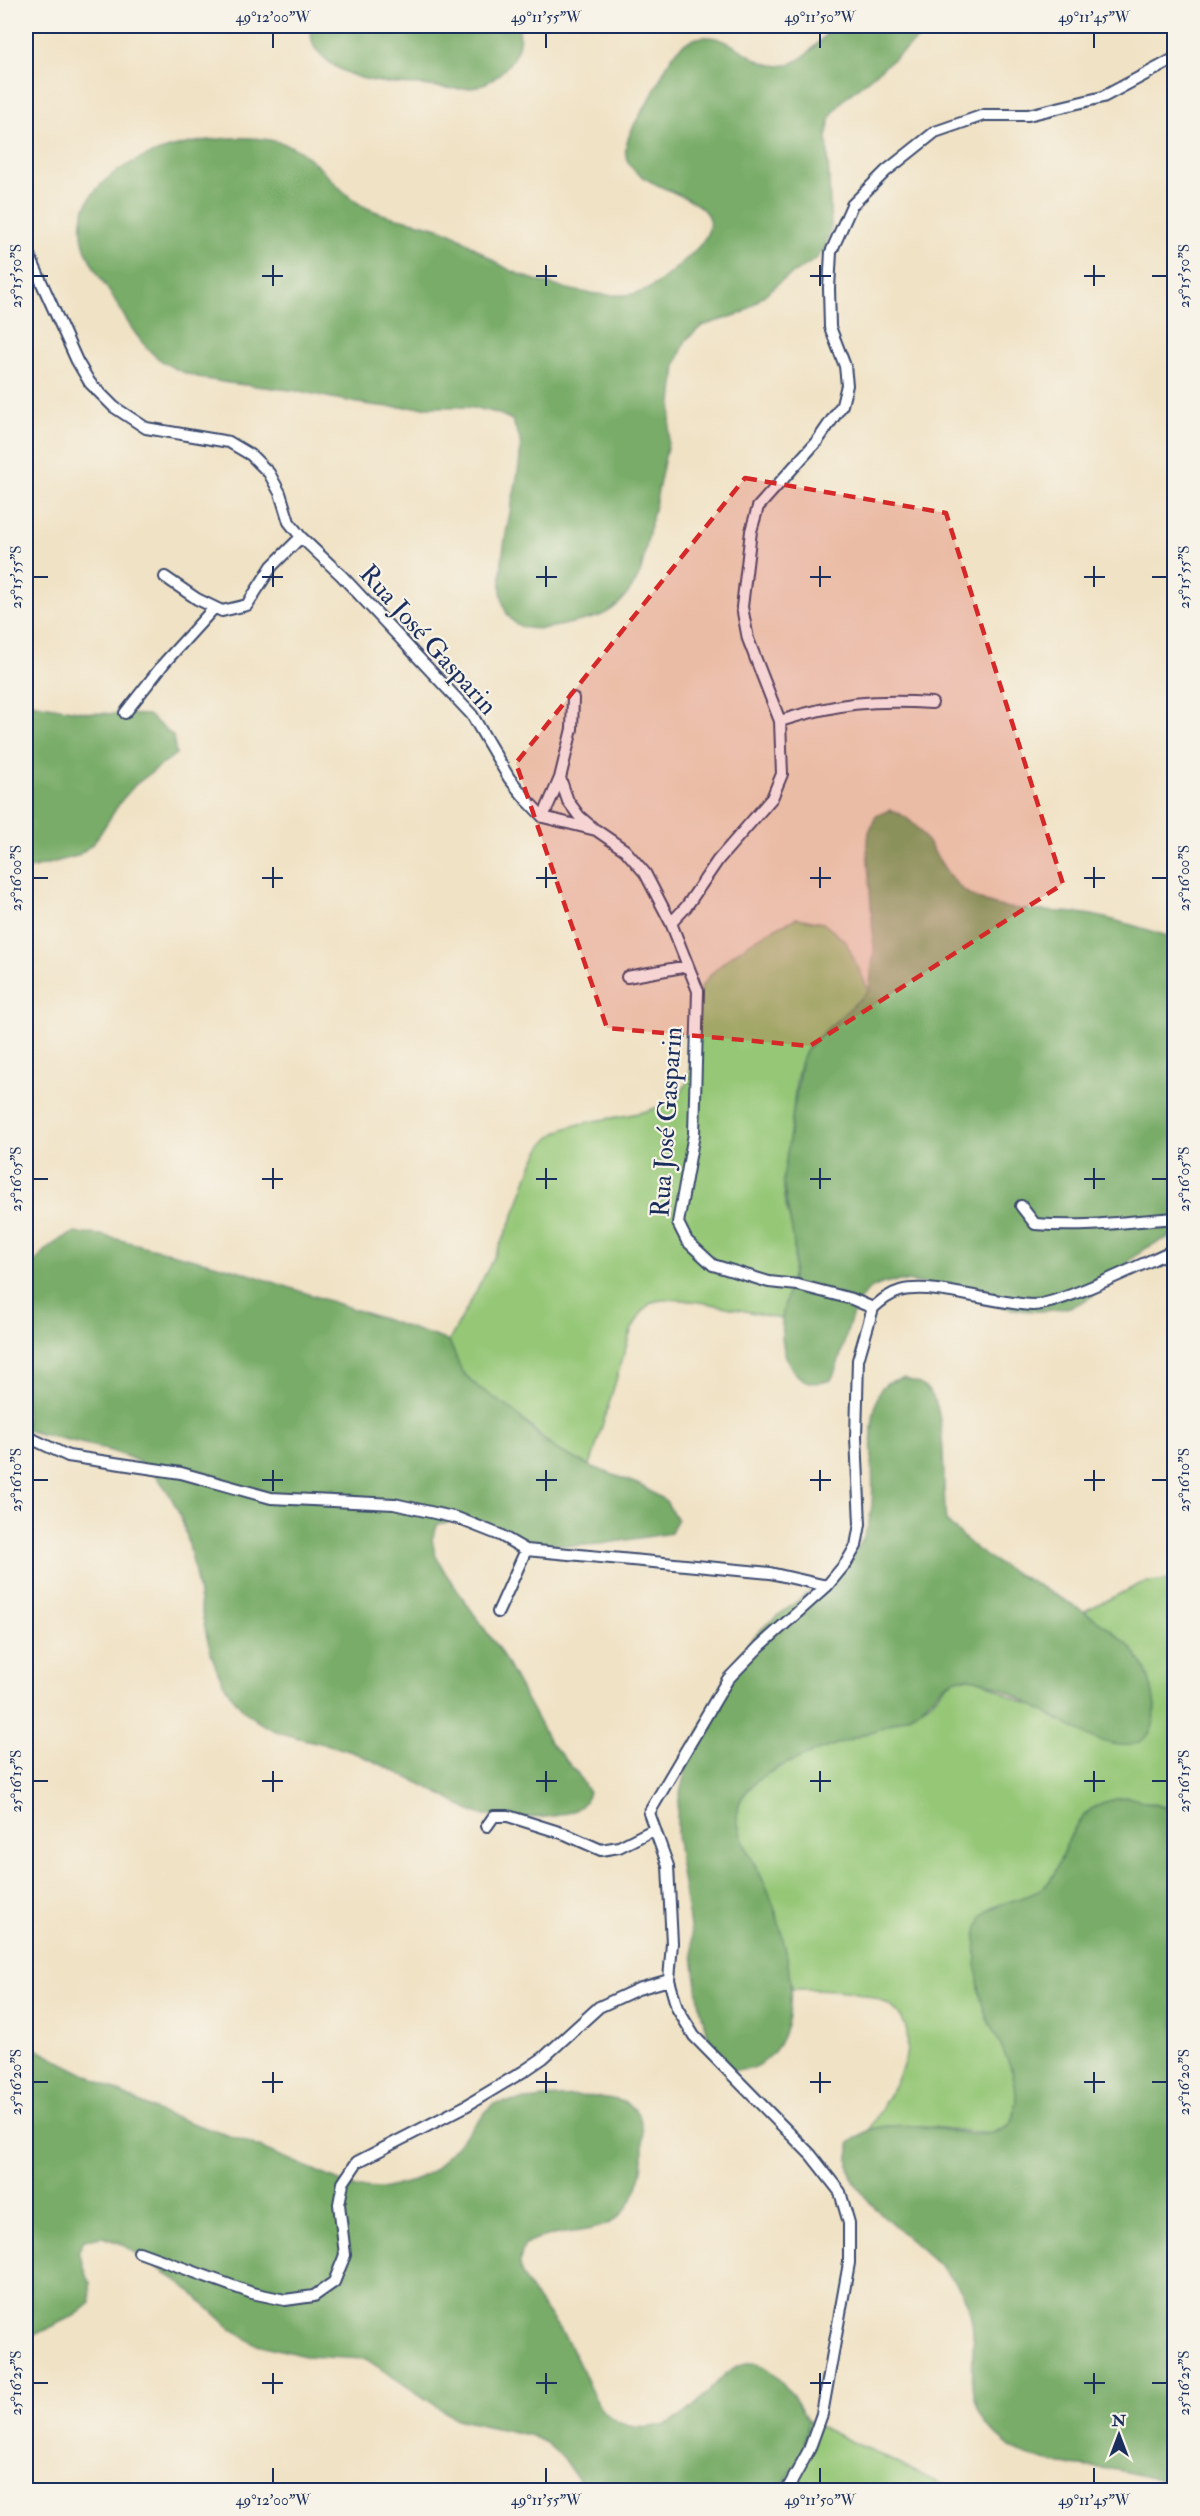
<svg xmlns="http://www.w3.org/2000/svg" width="1200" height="2516" font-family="'IM FELL Double Pica',serif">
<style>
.green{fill:#95c777;stroke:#587b6a;stroke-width:1.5}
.forest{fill:#78ac68;stroke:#4a6e63;stroke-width:1.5}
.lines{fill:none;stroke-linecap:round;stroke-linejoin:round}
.street-casing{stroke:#3b4a6d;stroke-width:14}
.street{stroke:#fff;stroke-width:10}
.marked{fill:#d62828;fill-opacity:0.2;stroke:#d62828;stroke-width:4.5;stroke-dasharray:12 8;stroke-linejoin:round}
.ticks{fill:none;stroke:#1b2f5e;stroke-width:2}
.labels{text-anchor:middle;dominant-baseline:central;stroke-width:4.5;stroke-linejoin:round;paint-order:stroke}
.street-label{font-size:26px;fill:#1b2f5e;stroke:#f7f3e8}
.neatline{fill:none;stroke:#1b2f5e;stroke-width:2}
.ticks-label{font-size:15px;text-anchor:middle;fill:#1b2f5e}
</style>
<rect width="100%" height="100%" fill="#f7f3e8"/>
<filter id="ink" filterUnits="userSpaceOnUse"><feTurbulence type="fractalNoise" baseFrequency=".0167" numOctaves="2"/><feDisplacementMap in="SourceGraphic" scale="12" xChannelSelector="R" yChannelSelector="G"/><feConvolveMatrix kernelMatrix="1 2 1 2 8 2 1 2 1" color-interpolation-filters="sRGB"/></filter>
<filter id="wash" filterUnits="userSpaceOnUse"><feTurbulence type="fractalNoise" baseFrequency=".008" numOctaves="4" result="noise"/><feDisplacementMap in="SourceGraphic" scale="24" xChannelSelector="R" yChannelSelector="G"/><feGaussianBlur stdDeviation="1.35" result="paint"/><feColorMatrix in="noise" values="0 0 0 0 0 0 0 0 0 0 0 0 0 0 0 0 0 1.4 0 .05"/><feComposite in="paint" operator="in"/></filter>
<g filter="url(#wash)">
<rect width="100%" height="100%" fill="#f0e2c5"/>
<!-- green -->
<path class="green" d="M 797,918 L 823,923 L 846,942 L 869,991 L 810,1045 L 801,1061 L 796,1081 L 784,1198 L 794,1237 L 794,1266 L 782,1319 C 754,1314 678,1292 653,1302 C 642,1308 637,1321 631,1331 L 590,1466 L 557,1450 L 511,1409 L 478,1387 L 462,1372 L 449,1341 C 470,1302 492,1264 510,1224 C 522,1200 531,1150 553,1135 C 585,1113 653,1123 681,1092 C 692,1080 691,1058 691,1044 C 692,1030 691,1016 694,1003 C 704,966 764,932 797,918 Z
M 1165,1580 L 1174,1587 L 1174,1810 C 1127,1794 1088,1789 1067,1844 C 1061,1856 1056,1876 1046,1885 C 1031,1900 1011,1903 991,1908 L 976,1936 L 979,1990 L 987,2019 L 1008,2056 L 1014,2074 L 1017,2095 L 1014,2116 L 1010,2124 L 991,2134 L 924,2126 L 890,2126 L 869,2130 C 881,2107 900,2081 906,2055 C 920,1987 837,1989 792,1989 C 786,1956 781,1923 768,1892 C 759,1868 739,1843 737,1817 C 734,1765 861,1737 897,1721 C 908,1716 919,1709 929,1703 C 939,1695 946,1680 961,1678 C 987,1675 1008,1701 1033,1705 C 1072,1710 1115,1706 1155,1707 C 1147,1655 1124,1639 1082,1612 L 1142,1583 Z
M 808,2421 L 954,2490 L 777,2490 C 797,2467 805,2452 808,2421 Z"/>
<!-- forest -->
<path class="forest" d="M 310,26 L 518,26 C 527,53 497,84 471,88 C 454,91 437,86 420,85 C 381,84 341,81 315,48 C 311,43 311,32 310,26 Z
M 834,26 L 934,26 L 843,100 L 831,116 L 827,133 L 831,228 L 825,248 L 816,259 L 781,281 L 743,313 L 702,326 L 686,340 L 676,364 L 668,443 L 641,571 C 631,593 615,614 590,619 C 570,623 547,631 527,628 C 469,618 526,481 520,441 C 519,434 514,426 512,420 C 476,400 436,409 397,407 C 362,406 331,397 297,391 C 251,383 189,387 153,354 C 136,338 125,318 114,299 C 104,283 91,266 85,248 C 55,157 230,120 290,146 C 319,159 334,189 361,205 C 388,220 421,220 449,232 C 472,243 491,262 514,272 C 544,285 604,301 637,293 C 655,289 671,272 685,260 C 767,189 617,200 626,147 C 630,125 647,107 656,87 C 667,64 677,38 705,37 C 737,36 758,74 790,64 C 807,58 822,38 834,26 Z
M 30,703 L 89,713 L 148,715 L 173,736 L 176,754 L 135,785 L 121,801 L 94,843 L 77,856 L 26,870 L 26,704 Z
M 889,810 C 929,819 936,874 969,894 C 1002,915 1049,909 1086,914 C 1116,919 1145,929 1174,938 L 1174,1235 C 1164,1240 1151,1244 1142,1251 C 1118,1268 1100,1298 1070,1307 C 1050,1312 1027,1312 1007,1308 C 970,1302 900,1262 867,1292 C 846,1311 846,1353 831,1380 C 792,1394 779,1351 782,1320 C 783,1301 793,1284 794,1266 C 797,1236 785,1208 783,1179 L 801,1061 L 810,1045 L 869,991 L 874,949 L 867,848 L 869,832 L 876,816 Z
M 75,1233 L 101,1235 L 237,1270 L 449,1341 L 462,1372 L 478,1387 L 511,1409 L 542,1439 L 557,1450 L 590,1466 L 640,1485 L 666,1501 L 677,1520 L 671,1533 L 601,1544 L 570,1546 L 528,1540 L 456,1520 L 438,1524 L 432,1539 L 435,1554 L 446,1574 L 500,1651 L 549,1741 L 578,1774 L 589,1793 C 586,1801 583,1806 575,1810 C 554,1820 498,1820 476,1813 C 465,1810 454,1802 444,1796 C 417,1782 390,1768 362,1756 C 307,1732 259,1747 223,1682 C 189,1620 207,1518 146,1467 C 124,1449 56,1439 26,1430 L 26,1273 C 40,1255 52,1241 75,1233 Z
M 903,1378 C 915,1382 926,1384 933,1397 C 947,1422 942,1489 946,1521 C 958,1532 970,1544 983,1554 C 1029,1585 1113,1616 1142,1663 C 1149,1674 1152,1687 1154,1700 C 1156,1713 1155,1732 1143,1740 C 1103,1769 1007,1672 960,1678 C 941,1681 928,1706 912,1714 C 873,1735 828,1744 788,1763 C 768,1772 736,1790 737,1816 C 738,1843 759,1868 769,1893 C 785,1935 806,2014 773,2053 C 756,2071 748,2072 724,2069 C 700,2035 696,1983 692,1943 C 688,1902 676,1861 677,1821 C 677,1772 720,1674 753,1638 C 780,1607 841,1578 859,1546 C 885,1503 864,1454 875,1408 C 876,1403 877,1395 880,1391 C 884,1382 894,1380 903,1378 Z
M 1128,1797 L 1174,1810 L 1174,2485 C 1157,2480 1139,2474 1122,2471 C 1082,2463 1043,2470 1008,2445 C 944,2399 993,2343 961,2291 C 936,2252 863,2211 850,2172 C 848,2164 849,2153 849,2144 C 856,2139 864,2132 872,2129 C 889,2125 909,2125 926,2127 C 950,2129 990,2144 1010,2124 C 1014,2120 1015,2112 1015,2107 C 1022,2061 983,2031 979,1987 C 976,1966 972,1939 981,1919 C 989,1900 1030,1902 1047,1884 C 1054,1878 1058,1865 1062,1856 C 1075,1821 1088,1801 1128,1797 Z
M 26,2044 L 159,2112 L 250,2143 L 356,2188 L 382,2189 L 414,2181 L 435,2169 L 493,2104 C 522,2100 616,2086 635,2110 C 645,2122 643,2140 643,2154 C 644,2174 634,2202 620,2216 C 598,2237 552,2228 525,2244 C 521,2254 518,2263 522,2274 C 532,2298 553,2317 566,2339 C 575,2353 581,2369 588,2384 C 592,2393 597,2404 604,2412 C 613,2420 624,2426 636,2427 C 696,2434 713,2367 747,2363 C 772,2360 798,2402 808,2421 C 805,2452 797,2467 777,2490 L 585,2490 L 562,2457 L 546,2443 L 532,2436 L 456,2419 L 366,2359 L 305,2356 L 253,2343 L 226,2324 L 181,2283 L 120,2243 L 102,2237 L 84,2240 L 78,2252 L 90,2283 L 91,2303 L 76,2315 L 26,2339 Z"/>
</g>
<g filter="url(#ink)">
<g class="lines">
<defs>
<path id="street" d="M 26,248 L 77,361 L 90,383 L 114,407 L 146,428 L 229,442 L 251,455 L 269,473 L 280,493 L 289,522 L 301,537 L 341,575 L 472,715 L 509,778 L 526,799 L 543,817 L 596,830 L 625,850 L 645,873 L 671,923 L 698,991 L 694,1134 L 678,1223 L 687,1241 L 713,1265 L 769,1282 L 798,1285 L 852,1299 L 873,1308
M 165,577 L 197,599 L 222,611 L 247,605 L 272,566 L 301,537
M 573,698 L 572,729 L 560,778 L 568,801 L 579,816 L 593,828
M 125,713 L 165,662 L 214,608
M 780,721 C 837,703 873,699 932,703
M 543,817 L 560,778
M 671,923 L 686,907 L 718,860 L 772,798 L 782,774 L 780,721 L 748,639 L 742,607 L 751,531 L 758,507 L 818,440 L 842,405 L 847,385 L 845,366 L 830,327 L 829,288 L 831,252 L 852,205 L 886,171 L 935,132 L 984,115 L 1028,115 L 1103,97 L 1174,59
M 627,977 L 688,966
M 1021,1206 L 1035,1224 C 1083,1228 1127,1222 1174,1218
M 873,1308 C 881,1301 889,1294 900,1291 C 934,1282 995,1304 1033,1305 C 1059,1305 1146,1262 1174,1250
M 26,1436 L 68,1456 L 181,1473 L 271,1498 L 394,1504 L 457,1518 L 500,1535 L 526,1550 L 770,1573 L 827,1586
M 498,1612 L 526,1550
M 487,1826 L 494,1816 L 508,1816 L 565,1834 L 601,1850 L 619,1847 L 653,1830
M 139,2252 L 252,2293 L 285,2300 L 314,2296 L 334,2282 L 345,2255 L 339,2204 L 343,2183 L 357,2162 L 464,2107 L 524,2071 L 543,2058 L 599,2007 L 638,1989 L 669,1980
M 787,2490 L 809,2450 L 822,2414 L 849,2263 L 849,2223 L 840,2192 L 811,2155 L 694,2036 L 677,2008 L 669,1980 L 672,1943 L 668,1866 L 649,1813 L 728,1679 L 760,1646 L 827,1586 L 846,1563 L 856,1546 L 860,1524 L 856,1437 L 858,1360 L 873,1308"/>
</defs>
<!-- street casing -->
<use href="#street" class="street-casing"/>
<!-- street -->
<use href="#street" class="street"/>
</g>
</g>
<!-- marked area -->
<path class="marked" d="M 745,478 L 946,513 L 1063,884 L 810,1046 L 607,1028 L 516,763 Z"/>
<!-- ticks -->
<path class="ticks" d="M 273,33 L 273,48M 546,33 L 546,48M 820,33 L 820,48M 1094,33 L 1094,48M 273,265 L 273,286M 546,265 L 546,286M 820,265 L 820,286M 1094,265 L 1094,286M 33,276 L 48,276M 262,276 L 283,276M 536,276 L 557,276M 810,276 L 831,276M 1084,276 L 1105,276M 1152,276 L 1167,276M 273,566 L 273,587M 546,566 L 546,587M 820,566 L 820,587M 1094,566 L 1094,587M 33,577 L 48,577M 262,577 L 283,577M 536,577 L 557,577M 810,577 L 831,577M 1084,577 L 1105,577M 1152,577 L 1167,577M 273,867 L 273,888M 546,867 L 546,888M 820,867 L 820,888M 1094,867 L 1094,888M 33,878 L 48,878M 262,878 L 283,878M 536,878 L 557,878M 810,878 L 831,878M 1084,878 L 1105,878M 1152,878 L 1167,878M 273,1168 L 273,1189M 546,1168 L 546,1189M 820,1168 L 820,1189M 1094,1168 L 1094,1189M 33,1179 L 48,1179M 262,1179 L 283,1179M 536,1179 L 557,1179M 810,1179 L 831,1179M 1084,1179 L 1105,1179M 1152,1179 L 1167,1179M 273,1470 L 273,1491M 546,1470 L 546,1491M 820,1470 L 820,1491M 1094,1470 L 1094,1491M 33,1480 L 48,1480M 262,1480 L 283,1480M 536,1480 L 557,1480M 810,1480 L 831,1480M 1084,1480 L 1105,1480M 1152,1480 L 1167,1480M 273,1771 L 273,1792M 546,1771 L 546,1792M 820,1771 L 820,1792M 1094,1771 L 1094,1792M 33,1781 L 48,1781M 262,1781 L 283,1781M 536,1781 L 557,1781M 810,1781 L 831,1781M 1084,1781 L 1105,1781M 1152,1781 L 1167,1781M 273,2072 L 273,2093M 546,2072 L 546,2093M 820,2072 L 820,2093M 1094,2072 L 1094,2093M 33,2082 L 48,2082M 262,2082 L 283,2082M 536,2082 L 557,2082M 810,2082 L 831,2082M 1084,2082 L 1105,2082M 1152,2082 L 1167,2082M 273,2373 L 273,2394M 546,2373 L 546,2394M 820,2373 L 820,2394M 1094,2373 L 1094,2394M 33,2383 L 48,2383M 262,2383 L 283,2383M 536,2383 L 557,2383M 810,2383 L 831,2383M 1084,2383 L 1105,2383M 1152,2383 L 1167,2383M 273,2468 L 273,2483M 546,2468 L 546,2483M 820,2468 L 820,2483M 1094,2468 L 1094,2483"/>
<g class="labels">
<!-- street labels -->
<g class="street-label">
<text transform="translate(428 640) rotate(48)">Rua José Gasparin</text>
<text transform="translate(667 1122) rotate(-86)">Rua José Gasparin</text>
</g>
</g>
<!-- margin -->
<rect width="1200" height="2516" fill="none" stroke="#f7f3e8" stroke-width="66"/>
<!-- north arrow -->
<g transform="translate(1119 2435)" stroke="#f7f3e8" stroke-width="4.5" paint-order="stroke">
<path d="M0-4.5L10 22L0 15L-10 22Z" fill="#1b2f5e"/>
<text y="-9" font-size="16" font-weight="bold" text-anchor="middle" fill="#1b2f5e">N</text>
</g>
<rect x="33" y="33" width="1134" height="2450" class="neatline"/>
<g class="ticks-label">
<text x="273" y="22">49°12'00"W</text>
<text x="546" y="22">49°11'55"W</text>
<text x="820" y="22">49°11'50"W</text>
<text x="1094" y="22">49°11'45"W</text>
<text transform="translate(16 276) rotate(-90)" y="5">25°15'50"S</text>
<text transform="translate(1184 276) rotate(-90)" y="5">25°15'50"S</text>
<text transform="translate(16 577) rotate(-90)" y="5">25°15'55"S</text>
<text transform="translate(1184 577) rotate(-90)" y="5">25°15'55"S</text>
<text transform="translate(16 878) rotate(-90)" y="5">25°16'00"S</text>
<text transform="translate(1184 878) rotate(-90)" y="5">25°16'00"S</text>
<text transform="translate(16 1179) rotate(-90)" y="5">25°16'05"S</text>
<text transform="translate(1184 1179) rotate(-90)" y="5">25°16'05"S</text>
<text transform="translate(16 1480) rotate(-90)" y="5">25°16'10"S</text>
<text transform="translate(1184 1480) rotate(-90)" y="5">25°16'10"S</text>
<text transform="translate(16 1781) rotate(-90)" y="5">25°16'15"S</text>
<text transform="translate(1184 1781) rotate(-90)" y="5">25°16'15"S</text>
<text transform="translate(16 2082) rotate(-90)" y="5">25°16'20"S</text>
<text transform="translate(1184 2082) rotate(-90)" y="5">25°16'20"S</text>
<text transform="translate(16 2383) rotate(-90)" y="5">25°16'25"S</text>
<text transform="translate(1184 2383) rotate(-90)" y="5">25°16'25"S</text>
<text x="273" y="2505">49°12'00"W</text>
<text x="546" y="2505">49°11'55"W</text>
<text x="820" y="2505">49°11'50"W</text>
<text x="1094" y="2505">49°11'45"W</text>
</g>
</svg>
